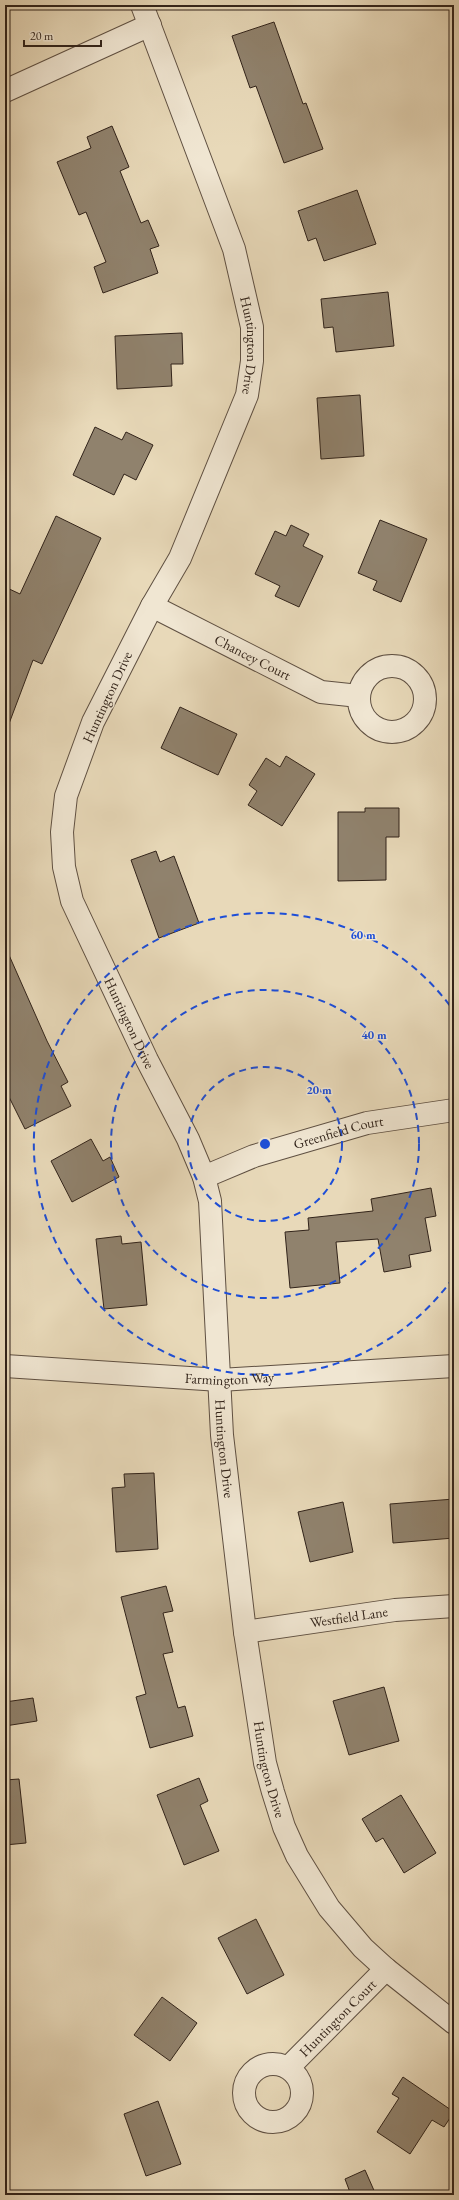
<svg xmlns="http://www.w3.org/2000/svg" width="459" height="2200" font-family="'EB Garamond',serif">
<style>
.building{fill:#90826d;stroke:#31231a}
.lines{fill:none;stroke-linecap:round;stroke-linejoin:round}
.minor-casing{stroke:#5f5042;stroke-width:24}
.minor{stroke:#f0e6d2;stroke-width:22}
.ring{fill:none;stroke:#1d4ed8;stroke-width:2;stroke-dasharray:7 5}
.labels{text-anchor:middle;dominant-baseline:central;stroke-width:3;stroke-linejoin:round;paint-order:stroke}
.street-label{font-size:14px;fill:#31231a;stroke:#f0e6d2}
.centre{fill:#1d4ed8;stroke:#f0e6d2;stroke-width:2}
.ring-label{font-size:12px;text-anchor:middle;font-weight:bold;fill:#1d4ed8;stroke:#f0e6d2;stroke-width:3;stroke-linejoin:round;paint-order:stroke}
</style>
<rect width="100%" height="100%" fill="#e8d9b9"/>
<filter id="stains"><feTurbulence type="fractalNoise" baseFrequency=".005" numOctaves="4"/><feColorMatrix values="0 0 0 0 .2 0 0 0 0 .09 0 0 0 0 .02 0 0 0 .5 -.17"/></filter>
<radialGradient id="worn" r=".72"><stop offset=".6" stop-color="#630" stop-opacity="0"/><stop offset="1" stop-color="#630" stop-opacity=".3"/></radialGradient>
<!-- building -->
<path class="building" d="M 274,22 L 303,104 L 306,103 L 323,149 L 284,163 L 256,86 L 250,88 L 232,36 Z
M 112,126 L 129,167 L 120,171 L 141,223 L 148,220 L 159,246 L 150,249 L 158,273 L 103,293 L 94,267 L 106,262 L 86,212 L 79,215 L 57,162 L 91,148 L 87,137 Z
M 357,190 L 376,244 L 324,261 L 316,238 L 308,241 L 298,211 Z
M 388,292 L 394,346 L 336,352 L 333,327 L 324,328 L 321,299 Z
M 182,333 L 183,364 L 171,364 L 172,386 L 117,389 L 115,336 Z
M 360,395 L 364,456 L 321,459 L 317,398 Z
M 95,427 L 122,440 L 126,432 L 153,445 L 136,480 L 124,474 L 114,495 L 73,475 Z
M 56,516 L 101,538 L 42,664 L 33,660 L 7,729 L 5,729 L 5,587 L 20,594 Z
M 380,520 L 427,539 L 401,602 L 373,590 L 377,581 L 358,573 Z
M 291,525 L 309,534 L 303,546 L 323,556 L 299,607 L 275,596 L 280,586 L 255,574 L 275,531 L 286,536 Z
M 180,707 L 237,734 L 218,775 L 161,748 Z
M 286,756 L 315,774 L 282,826 L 248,805 L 257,791 L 249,785 L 266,758 L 280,767 Z
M 365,808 L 399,808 L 399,837 L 386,837 L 386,880 L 338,881 L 338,812 L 365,812 Z
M 156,851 L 160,862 L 174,856 L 199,923 L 159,938 L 131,860 Z
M 5,946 L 47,1041 L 68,1082 L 61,1086 L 71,1106 L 25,1129 L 5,1089 Z
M 91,1139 L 103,1161 L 110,1157 L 119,1177 L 72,1202 L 51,1161 Z
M 431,1188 L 436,1216 L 425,1218 L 431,1251 L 409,1255 L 411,1267 L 384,1272 L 378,1239 L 336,1242 L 340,1283 L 290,1288 L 285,1232 L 309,1230 L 308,1218 L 373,1211 L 371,1199 Z
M 121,1236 L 122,1244 L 141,1242 L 147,1305 L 104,1309 L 96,1239 Z
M 154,1473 L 158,1549 L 116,1552 L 112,1488 L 125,1487 L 124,1474 Z
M 454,1499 L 454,1538 L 393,1543 L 390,1504 Z
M 343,1502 L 353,1552 L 310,1562 L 298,1512 Z
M 166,1586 L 173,1611 L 163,1613 L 173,1652 L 163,1654 L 178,1708 L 185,1706 L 193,1736 L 150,1748 L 136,1697 L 146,1694 L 121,1597 Z
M 384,1687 L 399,1741 L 349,1755 L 333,1701 Z
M 33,1698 L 37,1721 L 5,1726 L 5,1702 Z
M 199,1778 L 208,1801 L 200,1805 L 219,1851 L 184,1865 L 157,1795 Z
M 19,1779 L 26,1843 L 5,1845 L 5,1780 Z
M 401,1795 L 436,1853 L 404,1873 L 383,1838 L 376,1842 L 362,1819 Z
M 256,1919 L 284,1975 L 247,1994 L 218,1938 Z
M 162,1997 L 197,2023 L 170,2061 L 134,2035 Z
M 403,2077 L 454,2112 L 444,2127 L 432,2120 L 410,2154 L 377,2132 L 399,2098 L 392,2094 Z
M 158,2101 L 181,2164 L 146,2176 L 124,2114 Z
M 365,2170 L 376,2195 L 351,2195 L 345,2179 Z"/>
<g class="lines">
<defs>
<g id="minor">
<path id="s1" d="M 142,5 L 234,249 L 252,327 L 252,361 L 247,395 L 180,558 L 152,606 L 93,722 L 66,796 L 62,832 L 64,867 L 72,901 L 147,1060 L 188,1139 L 204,1177 L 210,1201 L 222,1435 L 245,1632 L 265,1763 L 273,1792 L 284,1827 L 297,1856 L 329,1908 L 363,1948 L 386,1969 L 454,2023"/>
<path d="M 5,91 L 150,25"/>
<path id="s2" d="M 152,606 L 321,692 L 359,696"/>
<circle cx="392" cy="699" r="33"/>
<path id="s3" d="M 204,1177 L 254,1156 L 367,1123 L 454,1110"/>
<path id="s4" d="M 5,1366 L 220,1380 L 454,1366"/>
<path id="s5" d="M 245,1632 L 395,1610 L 454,1606"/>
<circle cx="273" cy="2093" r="29"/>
<path id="s6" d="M 289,2067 L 386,1969"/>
</g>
</defs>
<!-- minor casing -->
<use href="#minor" class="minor-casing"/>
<!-- minor -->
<use href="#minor" class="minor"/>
</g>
<!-- distance rings -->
<g class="ring">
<circle cx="265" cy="1144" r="77"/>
<circle cx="265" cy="1144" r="154"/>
<path d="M453 1278A231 231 0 1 1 453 1010"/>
</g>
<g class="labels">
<!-- street labels -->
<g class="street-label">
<text stroke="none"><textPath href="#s1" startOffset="359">Huntington Drive</textPath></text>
<text stroke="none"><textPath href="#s2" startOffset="113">Chancey Court</textPath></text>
<text transform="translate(107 697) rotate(-65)">Huntington Drive</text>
<text stroke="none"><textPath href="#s1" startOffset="1091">Huntington Drive</textPath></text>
<text stroke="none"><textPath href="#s3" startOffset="142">Greenfield Court</textPath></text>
<text stroke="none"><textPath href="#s4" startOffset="225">Farmington Way</textPath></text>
<text stroke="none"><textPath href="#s1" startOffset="1535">Huntington Drive</textPath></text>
<text stroke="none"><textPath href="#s5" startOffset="105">Westfield Lane</textPath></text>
<text stroke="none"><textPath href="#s1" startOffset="1859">Huntington Drive</textPath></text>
<text stroke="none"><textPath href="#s6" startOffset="69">Huntington Court</textPath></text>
</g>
</g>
<circle cx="265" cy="1144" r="6" class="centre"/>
<g class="ring-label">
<text x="363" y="939">60 m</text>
<text x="374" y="1039">40 m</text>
<text x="319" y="1094">20 m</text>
</g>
<!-- margin -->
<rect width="459" height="2200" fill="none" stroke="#e8d9b9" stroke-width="20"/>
<rect x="6" y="6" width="447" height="2188" fill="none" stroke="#31231a" stroke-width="2"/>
<rect x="10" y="10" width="439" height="2180" fill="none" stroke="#31231a"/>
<!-- scale -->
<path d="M24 40v6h77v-6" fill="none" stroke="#31231a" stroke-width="2"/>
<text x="30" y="40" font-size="12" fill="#31231a" stroke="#f0e6d2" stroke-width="3" paint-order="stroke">20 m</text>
<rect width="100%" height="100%" filter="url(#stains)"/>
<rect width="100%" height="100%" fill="url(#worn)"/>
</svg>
